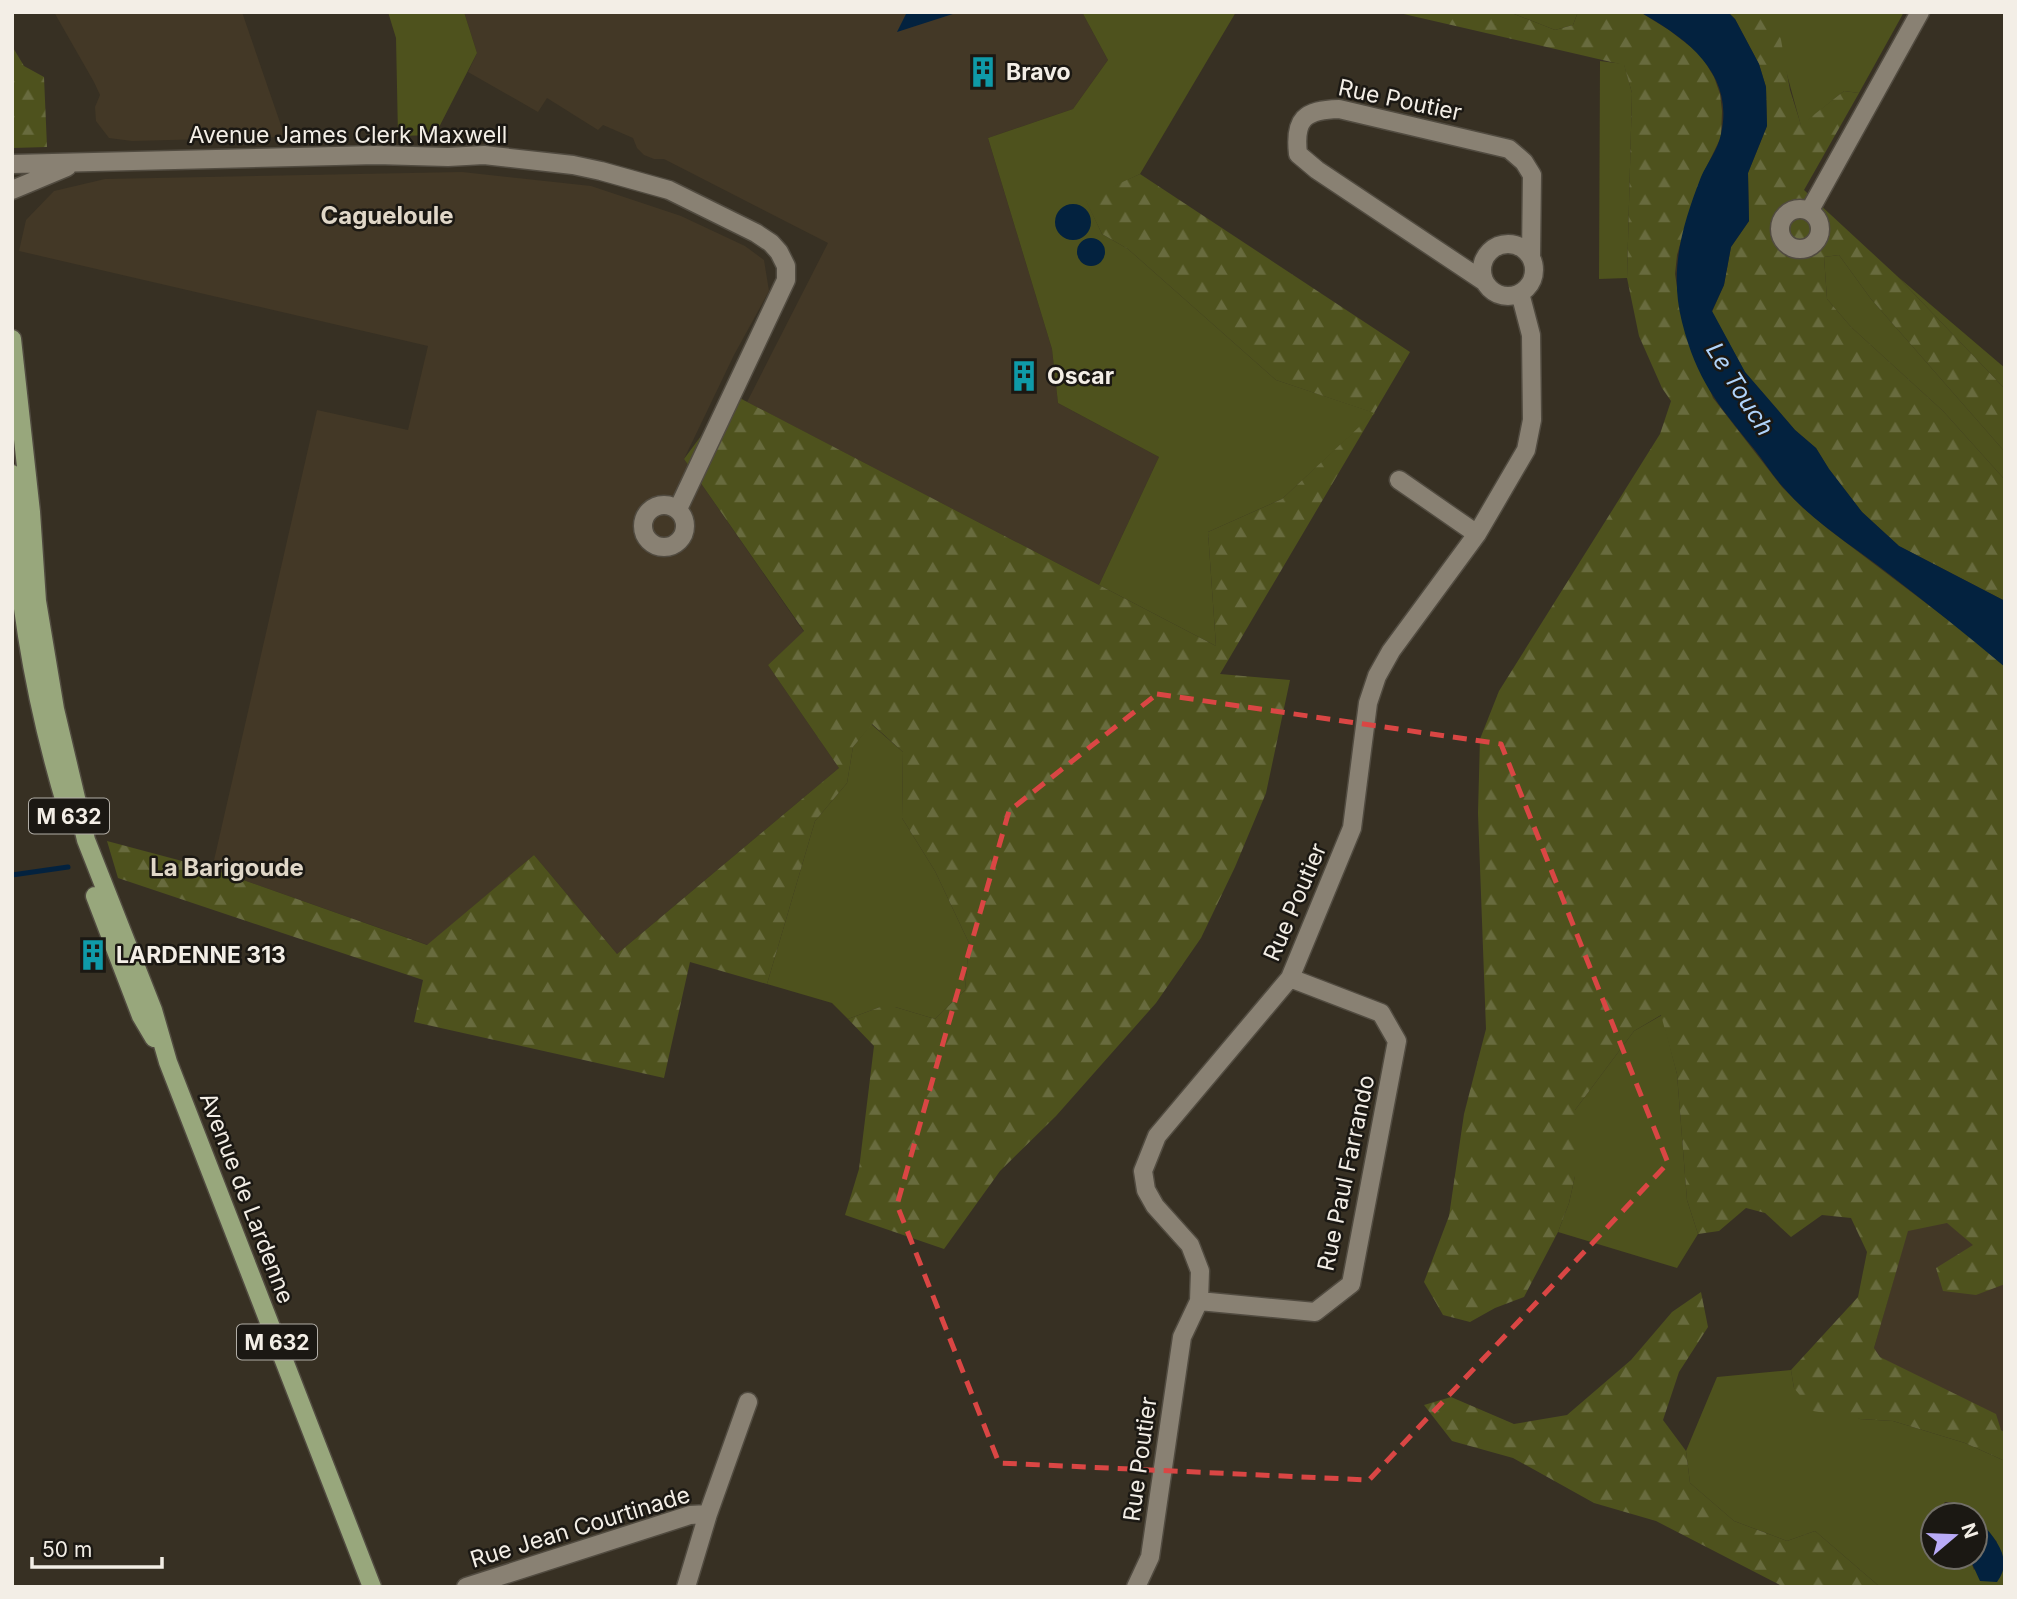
<svg xmlns="http://www.w3.org/2000/svg" width="2017" height="1599" font-family="Inter,sans-serif">
<style>
.built{fill:#433826}
.green{fill:#4e521d;fill-rule:evenodd}
.forest{fill:url(#forest-firs)}
.water{fill:#03223f}
.lines{fill:none;stroke-linecap:round;stroke-linejoin:round}
.stream{stroke:#03223f;stroke-width:5}
.minor-casing{stroke:#514b40;stroke-width:21}
.major-casing{stroke:#514b40;stroke-width:21}
.minor{stroke:#898173;stroke-width:18}
.major{stroke:#98a77c;stroke-width:18}
.marked{fill:none;stroke:#da4644;stroke-width:5;stroke-dasharray:14 9;stroke-linejoin:round}
.labels{text-anchor:middle;dominant-baseline:central;stroke-width:5;stroke-linejoin:round;paint-order:stroke}
.shield{fill:#1b1813;stroke:#b2aea7;stroke-width:2}
.shield-label{font-size:21px;font-weight:bold;fill:#f3eee6}
.poi-label{font-size:23px;font-weight:bold;fill:#f3eee6;stroke:#1b1813;text-anchor:start}
.street-label{font-size:23px;fill:#f3eee6;stroke:#1b1813}
.neighbourhood-label{font-size:24px;font-weight:bold;fill:#e0d7c8;stroke:#1b1813}
.water-label{font-size:24px;font-style:italic;fill:#b0d4fb;stroke:#1b1813}
</style>
<defs>
<pattern id="forest-firs" width="22" height="20" patternUnits="userSpaceOnUse" patternTransform="scale(1.75)"><rect width="22" height="20" fill="#4e521d"/><path d="M5 1l3.5 6h-7zM16 11l3.5 6h-7z" fill="#686b3e"/></pattern>
</defs>
<rect width="100%" height="100%" fill="#373023"/>
<!-- built -->
<path class="built" d="M 54,12 L 242,12 L 285,137 L 132,141 L 109,138 L 96,121 L 95,107 L 100,95 L 94,82 Z
M 464,12 L 1082,12 L 1108,60 L 1073,109 L 988,138 L 1052,349 L 1058,403 L 1159,457 L 1099,585 L 747,402 L 828,243 L 664,159 L 654,159 L 644,155 L 637,148 L 633,138 L 603,125 L 598,130 L 547,98 L 538,112 L 468,72 L 477,53 Z
M 462,172 L 591,186 L 681,216 L 745,246 L 764,260 L 769,291 L 734,355 L 684,459 L 804,632 L 768,665 L 839,768 L 617,954 L 534,855 L 428,945 L 212,869 L 317,410 L 408,430 L 428,346 L 19,251 L 26,220 L 54,191 L 105,179 Z
M 2005,1007 L 2005,1432 L 1880,1357 L 1874,1348 L 1913,1211 Z"/>
<!-- green -->
<path class="green" d="M 388,12 L 464,12 L 477,53 L 435,135 L 398,136 L 396,38 Z
M 1082,12 L 1236,12 L 1140,174 L 1086,200 L 1102,234 L 1128,249 L 1276,380 L 1375,413 L 1282,499 L 1208,532 L 1216,646 L 1099,585 L 1159,457 L 1058,403 L 1052,349 L 988,138 L 1073,109 L 1108,60 Z
M 1509,12 L 1578,12 L 1573,25 L 1555,30 Z
M 1770,12 L 1904,12 L 1859,93 L 1844,91 L 1801,126 Z
M 1600,61 L 1624,64 L 1632,93 L 1627,278 L 1599,279 Z
M 1839,255 L 1871,299 L 2005,452 L 2005,480 L 1943,411 L 1851,327 L 1827,299 L 1824,257 Z
M 1897,276 L 2005,368 L 2005,389 Z
M 871,724 L 903,752 L 902,818 L 935,871 L 969,943 L 965,990 L 935,1019 L 895,1007 L 880,1007 L 848,1019 L 832,1003 L 767,984 L 815,821 L 847,783 L 853,747 Z
M 1662,1015 L 1677,1074 L 1687,1200 L 1698,1234 L 1677,1268 L 1558,1232 L 1569,1203 L 1575,1176 L 1575,1110 L 1634,1031 Z
M 1791,1370 L 1794,1388 L 1860,1419 L 1893,1421 L 1965,1443 L 2005,1461 L 2005,1587 L 1880,1587 L 1815,1531 L 1787,1541 L 1734,1521 L 1690,1483 L 1686,1451 L 1717,1377 ZM 1945,1502 C 1972,1502 1981,1523 1997,1542 L 1974,1570 L 1969,1557 L 1933,1557 L 1933,1515 L 1936,1515 Z"/>
<!-- forest -->
<path class="forest" d="M 1395,12 L 1509,12 L 1555,30 L 1573,25 L 1578,12 L 1640,12 L 1669,30 L 1700,54 L 1714,77 L 1720,94 L 1722,111 L 1721,137 L 1702,176 L 1692,203 L 1677,255 L 1675,274 L 1682,320 L 1713,398 L 1782,487 L 1803,508 L 1828,529 L 1976,641 L 2005,667 L 2005,1284 L 1976,1295 L 1943,1291 L 1936,1268 L 1973,1245 L 1947,1223 L 1908,1231 L 1874,1348 L 1880,1357 L 1996,1414 L 2001,1430 L 2005,1432 L 2005,1461 L 1965,1443 L 1893,1421 L 1860,1419 L 1813,1411 L 1794,1388 L 1791,1370 L 1858,1297 L 1867,1252 L 1851,1218 L 1822,1215 L 1791,1237 L 1765,1213 L 1746,1208 L 1719,1231 L 1698,1234 L 1687,1200 L 1677,1074 L 1661,1015 L 1634,1031 L 1575,1110 L 1575,1176 L 1569,1203 L 1558,1232 L 1524,1297 L 1495,1308 L 1470,1322 L 1443,1315 L 1424,1282 L 1449,1216 L 1464,1114 L 1486,1029 L 1478,813 L 1480,739 L 1499,691 L 1660,434 L 1671,401 L 1662,388 L 1639,336 L 1627,278 L 1632,93 L 1624,65 Z
M 1728,12 L 1770,12 L 1778,23 L 1790,90 L 1801,125 L 1844,91 L 1859,93 L 1804,190 L 1897,276 L 2005,389 L 2005,452 L 1871,299 L 1839,255 L 1824,257 L 1827,299 L 1851,327 L 1943,411 L 2005,480 L 2005,601 L 1899,546 L 1862,512 L 1829,469 L 1816,448 L 1795,430 L 1745,372 L 1712,312 L 1724,285 L 1731,247 L 1749,221 L 1748,173 L 1767,126 L 1766,87 L 1759,64 L 1735,19 Z
M 12,46 L 24,66 L 44,77 L 47,147 L 12,148 Z
M 1140,174 L 1410,352 L 1220,674 L 1290,680 L 1266,793 L 1235,867 L 1201,938 L 1156,1003 L 1056,1116 L 1000,1171 L 944,1249 L 845,1215 L 859,1169 L 874,1046 L 848,1019 L 880,1007 L 895,1007 L 935,1019 L 965,990 L 969,943 L 935,871 L 902,818 L 903,752 L 872,724 L 853,747 L 847,783 L 815,821 L 767,984 L 690,962 L 664,1078 L 414,1022 L 423,980 L 118,878 L 107,841 L 212,869 L 427,945 L 534,855 L 617,954 L 839,768 L 768,665 L 804,631 L 684,459 L 732,394 L 1216,646 L 1208,532 L 1282,499 L 1374,413 L 1276,380 L 1128,249 L 1102,234 L 1085,199 Z
M 1701,1292 L 1708,1327 L 1679,1372 L 1663,1420 L 1686,1451 L 1690,1483 L 1734,1521 L 1787,1541 L 1815,1531 L 1880,1587 L 1784,1587 L 1656,1521 L 1594,1503 L 1513,1458 L 1452,1441 L 1424,1405 L 1451,1397 L 1514,1424 L 1567,1415 L 1631,1360 L 1672,1312 Z"/>
<!-- water -->
<path class="water" d="M 907,12 L 959,12 L 897,32 Z
M 1640,12 L 1728,12 L 1735,19 L 1759,64 L 1766,87 L 1767,126 L 1748,173 L 1749,221 L 1731,247 L 1724,285 L 1712,311 L 1745,372 L 1795,430 L 1816,448 L 1829,469 L 1862,512 L 1899,546 L 2005,601 L 2005,667 C 1967,635 1928,604 1889,574 C 1853,546 1813,522 1783,487 C 1772,475 1764,461 1754,449 C 1717,403 1697,381 1682,322 C 1669,270 1682,226 1701,177 C 1707,163 1718,150 1721,134 C 1735,73 1686,38 1640,12 Z
M1055 222a18 18 0 1 1 36 0a18 18 0 1 1-36 0Z
M1077 252a14 14 0 1 1 28 0a14 14 0 1 1-28 0Z
M 1975,1516 C 1991,1534 2016,1557 1997,1582 L 1980,1581 L 1969,1557 L 1975,1557 Z"/>
<g class="lines">
<!-- stream -->
<path class="stream" d="M 12,875 L 68,867"/>
<defs>
<path id="minor" d="M 12,164 L 376,155 L 448,157 L 484,155 L 573,165 L 601,171 L 669,190 L 756,233 L 771,243 L 779,252 L 786,266 L 786,280 L 678,509
M 12,190 L 67,167
M1780 229a20 20 0 1 1 40 0a20 20 0 1 1-40 0Z
M 1810,210 L 1920,12
M1482 270a26 26 0 1 1 52 0a26 26 0 1 1-52 0Z
M 1485,282 L 1317,170 L 1298,154 C 1294,119 1304,110 1339,109 L 1509,149 L 1524,162 L 1532,175 L 1531,256
M 1399,480 L 1477,534
M643 526a21 21 0 1 1 42 0a21 21 0 1 1-42 0Z
M 1199,1301 L 1315,1312 L 1351,1284 L 1397,1041 L 1381,1013 L 1290,978
M 466,1587 L 690,1515 L 708,1514
M 686,1587 L 708,1514 L 748,1402
M 1136,1587 L 1150,1557 L 1182,1337 L 1199,1301 L 1200,1271 L 1190,1245 L 1155,1206 L 1146,1190 L 1143,1171 L 1157,1136 L 1290,978 L 1352,828 L 1368,703 L 1377,676 L 1391,651 L 1477,534 L 1526,450 L 1532,420 L 1531,335 L 1520,293"/>
<path id="major" d="M 12,339 L 31,512 L 37,601 L 55,709 L 86,840 L 153,1010 L 168,1062 L 372,1587
M 12,474 C 15,588 34,700 67,809
M 95,896 L 141,1016 L 154,1038"/>
</defs>
<!-- minor casing -->
<use href="#minor" class="minor-casing"/>
<!-- major casing -->
<use href="#major" class="major-casing"/>
<!-- minor -->
<use href="#minor" class="minor"/>
<!-- major -->
<use href="#major" class="major"/>
</g>
<!-- marked area -->
<path class="marked" d="M 1157,694 L 1501,744 L 1668,1163 L 1369,1480 L 999,1463 L 897,1205 L 1009,811 Z"/>
<!-- icons -->
<defs>
<symbol id="building-bare" viewBox="-9 -9 18 18"><path d="M-4-6H4V6H1V3H-1V6H-4ZM-2.5-4.3h1.7v1.8h-1.7ZM.8-4.3h1.7v1.8H.8ZM-2.5-1h1.7V.8h-1.7ZM.8-1h1.7V.8H.8Z" fill="#0f9aa8" stroke="#1b1813" stroke-width="2.5" paint-order="stroke"/></symbol>
</defs>
<g fill-rule="evenodd">
<use href="#building-bare" x="961" y="50" width="44" height="44"/>
<use href="#building-bare" x="1002" y="354" width="44" height="44"/>
<use href="#building-bare" x="71" y="933" width="44" height="44"/>
</g>
<g class="labels">
<!-- shield labels -->
<g class="shield">
<rect x="29" y="798.5" width="80" height="35" rx="5"/>
<rect x="237" y="1324.5" width="80" height="35" rx="5"/>
</g>
<g class="shield-label">
<text x="69" y="816">M 632</text>
<text x="277" y="1342">M 632</text>
</g>
<!-- poi labels -->
<g class="poi-label">
<text x="1006" y="72">Bravo</text>
<text x="1047" y="376">Oscar</text>
<text x="116" y="955">LARDENNE 313</text>
</g>
<!-- street labels -->
<g class="street-label">
<text transform="translate(1400 100) rotate(12)">Rue Poutier</text>
<text x="348" y="135">Avenue James Clerk Maxwell</text>
<text transform="translate(1295 902) rotate(-67)">Rue Poutier</text>
<text transform="translate(1346 1173) rotate(-78)">Rue Paul Farrando</text>
<text transform="translate(247 1198) rotate(69)">Avenue de Lardenne</text>
<text transform="translate(1140 1459) rotate(-82)">Rue Poutier</text>
<text transform="translate(580 1527) rotate(-17)">Rue Jean Courtinade</text>
</g>
<!-- neighbourhood labels -->
<g class="neighbourhood-label">
<text x="387" y="215">Cagueloule</text>
<text x="227" y="867">La Barigoude</text>
</g>
<!-- water labels -->
<g class="water-label">
<text transform="translate(1740 389) rotate(58)">Le Touch</text>
</g>
</g>
<!-- border -->
<rect width="2017" height="1599" fill="none" stroke="#f3eee6" stroke-width="28"/>
<!-- north arrow -->
<g transform="translate(1954 1536) rotate(71)"><circle r="33" fill="#1b1813" stroke="#716e67" stroke-width="2"/>
<path d="M0-5L12 26L0 18L-12 26Z" fill="#b9abf7"/>
<text y="-10" font-size="19" font-weight="bold" text-anchor="middle" fill="#f3eee6">N</text>
</g>
<!-- scale -->
<path d="M32 1557v10h130v-10" fill="none" stroke="#f3eee6" stroke-width="3.5"/>
<text x="42" y="1557" font-size="21" fill="#f3eee6" stroke="#1b1813" stroke-width="5" paint-order="stroke">50 m</text>
</svg>
